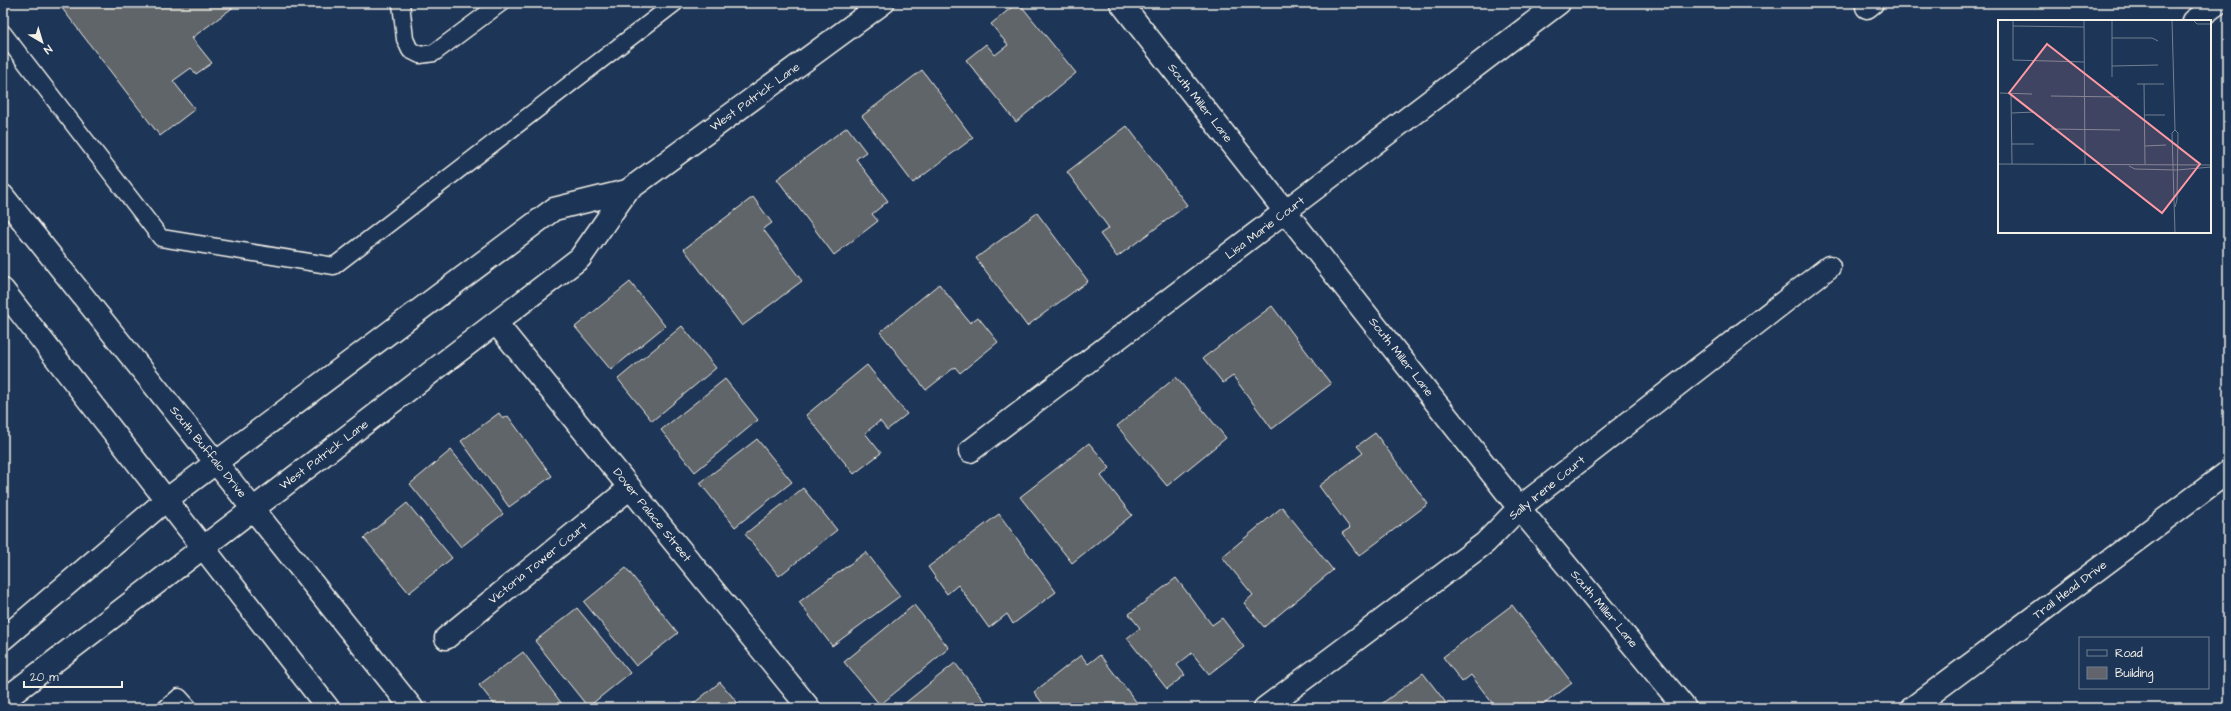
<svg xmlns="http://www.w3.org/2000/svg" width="2231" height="711" font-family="'Architects Daughter',sans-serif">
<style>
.building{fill:#61656b;stroke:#f4f1e8}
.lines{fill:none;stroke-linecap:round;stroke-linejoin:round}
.service-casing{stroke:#f4f1e8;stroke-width:19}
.minor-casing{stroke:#f4f1e8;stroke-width:25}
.tertiary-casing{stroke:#f4f1e8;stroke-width:25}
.secondary-casing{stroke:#f4f1e8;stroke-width:25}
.service{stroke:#1d3557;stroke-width:16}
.minor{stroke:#1d3557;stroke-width:22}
.tertiary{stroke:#1d3557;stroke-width:22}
.secondary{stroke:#1d3557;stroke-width:22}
.labels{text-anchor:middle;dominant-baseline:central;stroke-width:3;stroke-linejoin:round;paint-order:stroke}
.street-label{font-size:12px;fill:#f4f1e8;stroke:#1d3557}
.inset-road{fill:none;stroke:#738091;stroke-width:1}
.view{fill:#ff9aa2;fill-opacity:0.15;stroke:#ff9aa2;stroke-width:2}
.inset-edge{fill:none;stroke:#f4f1e8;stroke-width:2}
</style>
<rect width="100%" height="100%" fill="#1d3557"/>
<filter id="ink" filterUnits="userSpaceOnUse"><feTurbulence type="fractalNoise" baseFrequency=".025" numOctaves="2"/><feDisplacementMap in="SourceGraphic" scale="8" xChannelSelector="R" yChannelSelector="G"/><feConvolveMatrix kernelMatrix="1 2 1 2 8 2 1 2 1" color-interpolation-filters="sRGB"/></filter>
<g filter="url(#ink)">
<!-- building -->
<path class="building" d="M 58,3 L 239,3 L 192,38 L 212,63 L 196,74 L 191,68 L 173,81 L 195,109 L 160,136 Z
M 1017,3 L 1019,3 L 1076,73 L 1016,122 L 966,60 L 986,44 L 995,55 L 1008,45 L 991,24 Z
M 922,70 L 973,138 L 913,183 L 862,116 Z
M 1127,126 L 1187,205 L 1117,257 L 1100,234 L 1109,228 L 1067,172 Z
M 847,127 L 866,152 L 856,159 L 888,201 L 872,214 L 878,221 L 834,255 L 777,179 Z
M 753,197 L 772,223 L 763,229 L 802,281 L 742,326 L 684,249 Z
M 1037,213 L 1088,281 L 1027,326 L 976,258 Z
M 630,282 L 665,326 L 611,370 L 575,327 Z
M 939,284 L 970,323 L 978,317 L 998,342 L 960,373 L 955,367 L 926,390 L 880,332 Z
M 1272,306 L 1331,384 L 1272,429 L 1233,376 L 1223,383 L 1203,358 Z
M 682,326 L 716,368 L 652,421 L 618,379 Z
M 867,365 L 907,414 L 887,430 L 880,421 L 865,433 L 881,453 L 854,474 L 806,415 Z
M 1176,377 L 1226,438 L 1167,486 L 1117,426 Z
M 725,379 L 758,420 L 695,472 L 661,430 Z
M 499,413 L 503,419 L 508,416 L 552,476 L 509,507 L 461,441 Z
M 1375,433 L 1428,504 L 1359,556 L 1342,533 L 1350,528 L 1319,486 L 1363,453 L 1357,446 Z
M 757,439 L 792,482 L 735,527 L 700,483 Z
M 1089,443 L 1110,468 L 1101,476 L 1132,515 L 1072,563 L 1020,497 Z
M 451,450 L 503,514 L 461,547 L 410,484 Z
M 803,488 L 837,530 L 779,576 L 745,534 Z
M 407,503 L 452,558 L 409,593 L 364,538 Z
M 1282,507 L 1333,570 L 1264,627 L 1244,603 L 1253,595 L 1222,557 Z
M 999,514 L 1056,592 L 1013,624 L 1007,614 L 989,628 L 958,585 L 947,594 L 928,567 Z
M 866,552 L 900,596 L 832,646 L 799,602 Z
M 626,568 L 678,633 L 636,666 L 584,602 Z
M 1176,578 L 1212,625 L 1222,618 L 1244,647 L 1209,674 L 1192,653 L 1177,665 L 1185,675 L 1167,689 L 1127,638 L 1140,628 L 1129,614 Z
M 914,605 L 949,648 L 880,705 L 844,662 Z
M 1512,605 L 1572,683 L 1539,708 L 1496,708 L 1471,675 L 1462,682 L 1443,657 Z
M 577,608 L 630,673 L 588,707 L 535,641 Z
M 523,652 L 565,708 L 497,708 L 479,685 Z
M 1081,655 L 1088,664 L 1100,655 L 1141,708 L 1046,708 L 1034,692 Z
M 955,663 L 988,705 L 985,708 L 899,708 Z
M 1423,673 L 1450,708 L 1376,708 Z
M 720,682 L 742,708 L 688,708 Z"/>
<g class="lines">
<defs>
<path id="service" d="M 401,3 L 405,39 L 410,50 L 420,55 L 434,53 L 501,3
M 3,33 L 161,238 L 334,266 L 675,3
M 166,708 L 179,697 L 189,708"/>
<path id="minor" d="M 1121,3 L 1519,508 L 1685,708
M 1867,7 L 1872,3
M 2194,21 L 2218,3
M 496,323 L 809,708
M 970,451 L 1559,3
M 446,638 L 630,488
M 1265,708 L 1485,543 L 1519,508 L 1829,267
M 1912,708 L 2228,472"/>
<path id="tertiary" d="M 3,639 L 166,500 L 554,209 L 627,191
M 3,701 L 580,258 L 627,191 L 883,3"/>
<path id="secondary" d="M 3,196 L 412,708
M 3,290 L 328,708"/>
</defs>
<!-- service casing -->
<use href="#service" class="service-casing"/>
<!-- minor casing -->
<use href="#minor" class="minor-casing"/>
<!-- tertiary casing -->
<use href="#tertiary" class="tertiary-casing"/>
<!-- secondary casing -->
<use href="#secondary" class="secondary-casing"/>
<!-- service -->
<use href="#service" class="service"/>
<!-- minor -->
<use href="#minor" class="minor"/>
<!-- tertiary -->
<use href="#tertiary" class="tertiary"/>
<!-- secondary -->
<use href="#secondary" class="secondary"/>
</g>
</g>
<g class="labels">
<!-- street labels -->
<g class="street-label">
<text transform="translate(755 97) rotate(-36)">West Patrick Lane</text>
<text transform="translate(1200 103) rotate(52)">South Miller Lane</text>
<text transform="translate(1265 228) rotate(-37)">Lisa Marie Court</text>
<text transform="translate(1401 357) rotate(52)">South Miller Lane</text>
<text transform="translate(208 452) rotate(51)">South Buffalo Drive</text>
<text transform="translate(324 455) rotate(-37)">West Patrick Lane</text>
<text transform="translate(1547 488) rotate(-39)">Sally Irene Court</text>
<text transform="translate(652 515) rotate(51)">Dover Palace Street</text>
<text transform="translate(538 563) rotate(-39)">Victoria Tower Court</text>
<text transform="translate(2070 590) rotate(-37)">Trail Head Drive</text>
<text transform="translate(1604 609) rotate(50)">South Miller Lane</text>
</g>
</g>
<!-- overview -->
<g transform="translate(1998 20)">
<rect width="213" height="213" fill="#1d3557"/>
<path class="inset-road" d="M 15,0 L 15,40 L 86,42M 86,0 L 87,145M 114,0 L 114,57M 174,0 L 177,110 L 180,113 L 179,180 L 177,187M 195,0 L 199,4 L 213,4M 15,6 L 86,7M 114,18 L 154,18 L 160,21M 114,46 L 160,45M 139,64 L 166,64M 146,64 L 147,144M 2,73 L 34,74M 13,74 L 14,144M 53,76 L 121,77M 14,93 L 36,92M 146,95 L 167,95M 53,109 L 122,110M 14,124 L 36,124M 147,126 L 168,125M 0,144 L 213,145M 131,146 L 137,149 L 179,150 L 213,147M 177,213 L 174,113 L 177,110"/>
<path class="view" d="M 49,24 L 202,144 L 164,193 L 11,73 Z"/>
<rect width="213" height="213" class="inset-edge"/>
</g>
<!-- margin -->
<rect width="2231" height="711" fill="none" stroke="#1d3557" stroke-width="16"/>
<rect x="8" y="8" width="2215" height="695" fill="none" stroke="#f4f1e8" stroke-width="1.5" filter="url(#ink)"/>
<!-- legend -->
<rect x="2079" y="637" width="130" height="52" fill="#1d3557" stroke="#738091"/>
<rect x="2087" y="650" width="20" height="6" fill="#1d3557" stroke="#738091"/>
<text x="2115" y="657" font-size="12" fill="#f4f1e8">Road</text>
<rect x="2087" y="667" width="20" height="12" fill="#61656b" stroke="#738091"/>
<text x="2115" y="677" font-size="12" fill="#f4f1e8">Building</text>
<!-- north arrow -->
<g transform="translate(42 42) rotate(142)" stroke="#1d3557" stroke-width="3" paint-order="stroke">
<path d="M0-3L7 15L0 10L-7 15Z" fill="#f4f1e8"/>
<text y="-6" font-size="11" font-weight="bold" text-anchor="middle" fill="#f4f1e8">N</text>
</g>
<!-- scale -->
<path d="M24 681v6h98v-6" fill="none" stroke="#f4f1e8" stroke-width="2"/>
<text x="30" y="681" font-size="12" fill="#f4f1e8" stroke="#1d3557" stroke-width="3" paint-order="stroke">20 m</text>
</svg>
